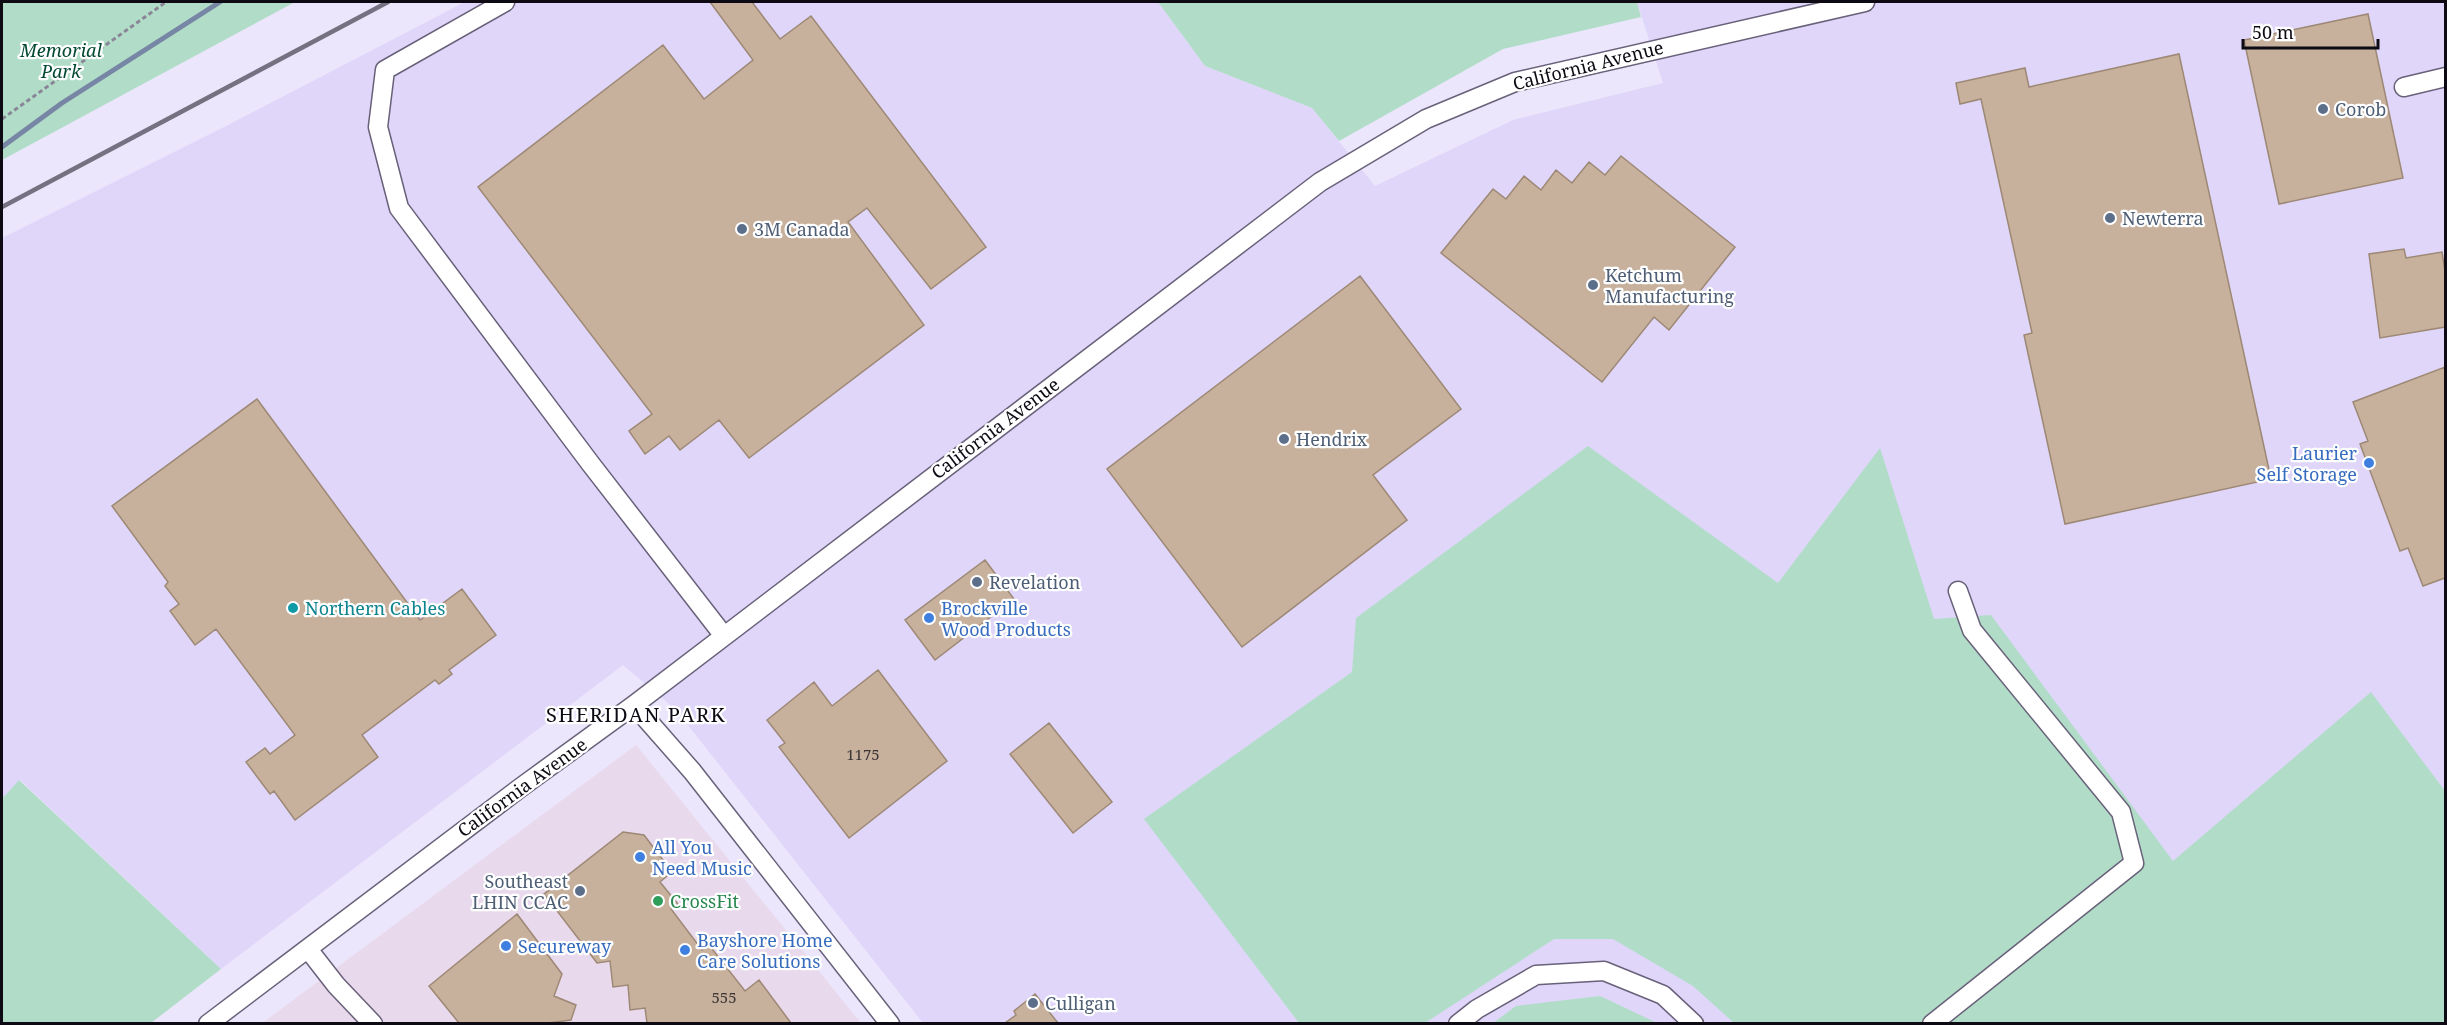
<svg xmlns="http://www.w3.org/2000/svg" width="2447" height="1025" font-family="'Noto Serif',serif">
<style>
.commercial{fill:#e9d9ec}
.built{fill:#dfd6f9}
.green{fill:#b1ddc8}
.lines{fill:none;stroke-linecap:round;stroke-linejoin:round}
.stream{stroke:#7886a5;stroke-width:5}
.building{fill:#c7b19d;stroke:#9d8875;stroke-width:1.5}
.minor-casing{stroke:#686179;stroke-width:21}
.path{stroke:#8a8697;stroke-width:3;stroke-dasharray:4.5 3;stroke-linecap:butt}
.minor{stroke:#fff;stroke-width:18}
.rail{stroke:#757180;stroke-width:4.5}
.service-dot{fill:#5c6f8a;stroke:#fff;stroke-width:2}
.shop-dot{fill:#3f7fe0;stroke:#fff;stroke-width:2}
.culture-dot{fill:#0f9aa8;stroke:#fff;stroke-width:2}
.leisure-dot{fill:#2e9e5b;stroke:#fff;stroke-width:2}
.labels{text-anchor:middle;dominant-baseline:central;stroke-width:4.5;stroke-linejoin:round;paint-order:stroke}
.number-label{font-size:15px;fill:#3c3436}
.park-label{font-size:18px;font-style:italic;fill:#024832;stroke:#fff}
.street-label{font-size:18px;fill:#0d0a13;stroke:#fff}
.service-label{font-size:18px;fill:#4e5e75;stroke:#fff;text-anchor:start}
.shop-label{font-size:18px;fill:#366cbe;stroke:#fff;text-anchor:start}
.culture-label{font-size:18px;fill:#0d838f;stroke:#fff;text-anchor:start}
.leisure-label{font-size:18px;fill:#27864d;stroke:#fff;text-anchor:start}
.neighbourhood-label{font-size:20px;letter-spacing:1.5px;fill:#0d0a13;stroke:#fff}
</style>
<rect width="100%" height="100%" fill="#ebe6fc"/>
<!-- commercial -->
<path class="commercial" d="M 636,745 L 861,1023 L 261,1024 Z"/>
<!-- built -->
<path class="built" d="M 465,2 L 1158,2 L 1205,66 L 1312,108 L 1375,186 L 1513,120 L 1663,83 L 1637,2 L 2445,2 L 2445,1023 L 923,1023 L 676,710 L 623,665 L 221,969 L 20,780 L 2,799 L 2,238 L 230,124 Z"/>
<!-- green -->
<path class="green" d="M 2,2 L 295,2 L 2,160 Z
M 1158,2 L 1637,2 L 1641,17 L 1503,49 L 1339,141 L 1312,108 L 1205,66 Z
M 1588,446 L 1778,583 L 1880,448 L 1934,619 L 1991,615 L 2173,861 L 2371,692 L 2445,791 L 2445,1023 L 1734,1023 L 1693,986 L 1613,939 L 1554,939 L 1425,1023 L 1299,1023 L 1144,819 L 1352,672 L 1356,618 Z
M 19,780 L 221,969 L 151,1023 L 2,1023 L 2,799 Z
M 1600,996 L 1657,1023 L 1493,1023 L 1516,1006 Z"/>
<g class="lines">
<!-- stream -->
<path class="stream" d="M 2,147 L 62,103 L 220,2"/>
</g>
<!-- building -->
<path class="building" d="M 710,2 L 752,2 L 780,39 L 811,16 L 986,247 L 931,289 L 867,208 L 848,222 L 924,325 L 749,458 L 719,420 L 680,450 L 669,436 L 645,454 L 629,431 L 652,414 L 478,187 L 663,45 L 704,99 L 753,60 Z
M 2368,14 L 2403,178 L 2279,204 L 2244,40 Z
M 2179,54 L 2271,479 L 2065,524 L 2024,335 L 2032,333 L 1981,99 L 1960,104 L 1956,83 L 2025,68 L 2029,87 Z
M 1621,156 L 1735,247 L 1669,330 L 1654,317 L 1602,382 L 1441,253 L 1493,189 L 1506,199 L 1524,176 L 1541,190 L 1556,170 L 1572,183 L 1589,162 L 1605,175 Z
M 2404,249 L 2406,258 L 2442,252 L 2445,271 L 2445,327 L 2380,338 L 2369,254 Z
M 1360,276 L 1461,409 L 1373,475 L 1407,520 L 1242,647 L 1107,469 Z
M 2445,367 L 2445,578 L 2423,586 L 2408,548 L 2400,551 L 2360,444 L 2368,441 L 2353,402 Z
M 257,399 L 420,620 L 462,589 L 496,635 L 449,670 L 452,674 L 439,684 L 435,680 L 362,735 L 378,757 L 295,820 L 274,791 L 270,794 L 246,762 L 265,748 L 270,754 L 295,735 L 216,629 L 195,645 L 170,611 L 179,604 L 165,586 L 168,582 L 112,506 Z
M 985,560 L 1014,599 L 935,660 L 905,620 Z
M 878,670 L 947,761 L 849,838 L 779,747 L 785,743 L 767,720 L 814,682 L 832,706 Z
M 1049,723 L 1112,802 L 1073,833 L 1010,754 Z
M 623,832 L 644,835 L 672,872 L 660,882 L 678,904 L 671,909 L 702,950 L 709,945 L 745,991 L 759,980 L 791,1023 L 647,1023 L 645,1008 L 630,1010 L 628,985 L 613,987 L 610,961 L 597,963 L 544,894 Z
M 517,914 L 562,974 L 554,996 L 576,1005 L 571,1020 L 548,1023 L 459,1023 L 429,986 Z
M 1035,994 L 1058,1023 L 1005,1023 L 1016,1015 L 1014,1011 Z"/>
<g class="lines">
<defs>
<path id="minor" d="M 505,2 L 385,70 L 378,127 L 399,208 L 590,463 L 724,636
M 2404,87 L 2446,77
M 634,705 L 692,771 L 890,1024
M 308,949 L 336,985 L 373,1024
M 208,1024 L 520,788 L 634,705 L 1320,182 L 1426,119 L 1515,82 L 1865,2
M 1458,1024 L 1477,1009 L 1536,975 L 1604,971 L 1663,995 L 1694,1024
M 1932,1024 L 2134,863 L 2121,812 L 1972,630 L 1958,591"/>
</defs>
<!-- minor casing -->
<use href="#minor" class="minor-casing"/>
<!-- path -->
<path class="path" d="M 2,119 L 166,2"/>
<!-- minor -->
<use href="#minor" class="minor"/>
<!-- rail -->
<path class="rail" d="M 2,207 L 388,2"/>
</g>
<!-- markers -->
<g class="service-dot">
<circle cx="2323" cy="109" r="6"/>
<circle cx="2110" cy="218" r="6"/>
<circle cx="742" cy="229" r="6"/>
<circle cx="1593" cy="285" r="6"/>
<circle cx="1284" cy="439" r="6"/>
<circle cx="977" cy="582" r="6"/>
<circle cx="580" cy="891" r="6"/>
<circle cx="1033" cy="1003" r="6"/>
</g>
<g class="shop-dot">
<circle cx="2369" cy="463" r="6"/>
<circle cx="929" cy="618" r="6"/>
<circle cx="640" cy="857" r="6"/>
<circle cx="506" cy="946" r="6"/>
<circle cx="685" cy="950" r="6"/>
</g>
<circle class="culture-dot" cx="293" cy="608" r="6"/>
<circle class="leisure-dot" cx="658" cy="901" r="6"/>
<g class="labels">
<!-- number labels -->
<g class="number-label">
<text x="863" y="754">1175</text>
<text x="724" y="997">555</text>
</g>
<!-- park labels -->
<g class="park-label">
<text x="61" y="50">Memorial<tspan x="61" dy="21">Park</tspan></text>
</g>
<!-- street labels -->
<g class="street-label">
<text transform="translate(1588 65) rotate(-14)">California Avenue</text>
<text transform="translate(995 428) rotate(-37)">California Avenue</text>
<text transform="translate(522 787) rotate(-36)">California Avenue</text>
</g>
<!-- service labels -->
<g class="service-label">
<text x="2335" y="109">Corob</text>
<text x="2122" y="218">Newterra</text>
<text x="754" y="229">3M Canada</text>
<text x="1605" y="275">Ketchum<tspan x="1605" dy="21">Manufacturing</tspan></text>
<text x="1296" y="439">Hendrix</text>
<text x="989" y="582">Revelation</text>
<text x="568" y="881" text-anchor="end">Southeast<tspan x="568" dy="21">LHIN CCAC</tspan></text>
<text x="1045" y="1003">Culligan</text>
</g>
<!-- shop labels -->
<g class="shop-label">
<text x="2357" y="453" text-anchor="end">Laurier<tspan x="2357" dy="21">Self Storage</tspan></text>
<text x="941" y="608">Brockville<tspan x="941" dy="21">Wood Products</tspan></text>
<text x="652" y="847">All You<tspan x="652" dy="21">Need Music</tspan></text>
<text x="697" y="940">Bayshore Home<tspan x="697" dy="21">Care Solutions</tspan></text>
<text x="518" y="946">Secureway</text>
</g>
<!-- culture labels -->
<g class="culture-label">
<text x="305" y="608">Northern Cables</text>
</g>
<!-- leisure labels -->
<g class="leisure-label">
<text x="670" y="901">CrossFit</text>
</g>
<!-- neighbourhood labels -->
<g class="neighbourhood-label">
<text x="636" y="714">SHERIDAN PARK</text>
</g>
</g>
<!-- border -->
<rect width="2447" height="1025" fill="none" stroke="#0d0a13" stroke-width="6"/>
<!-- scale -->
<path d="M2243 39v9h135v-9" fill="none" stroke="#0d0a13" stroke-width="3"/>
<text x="2252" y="39" font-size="18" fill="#0d0a13" stroke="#ffffff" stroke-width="4.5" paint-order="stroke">50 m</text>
</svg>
